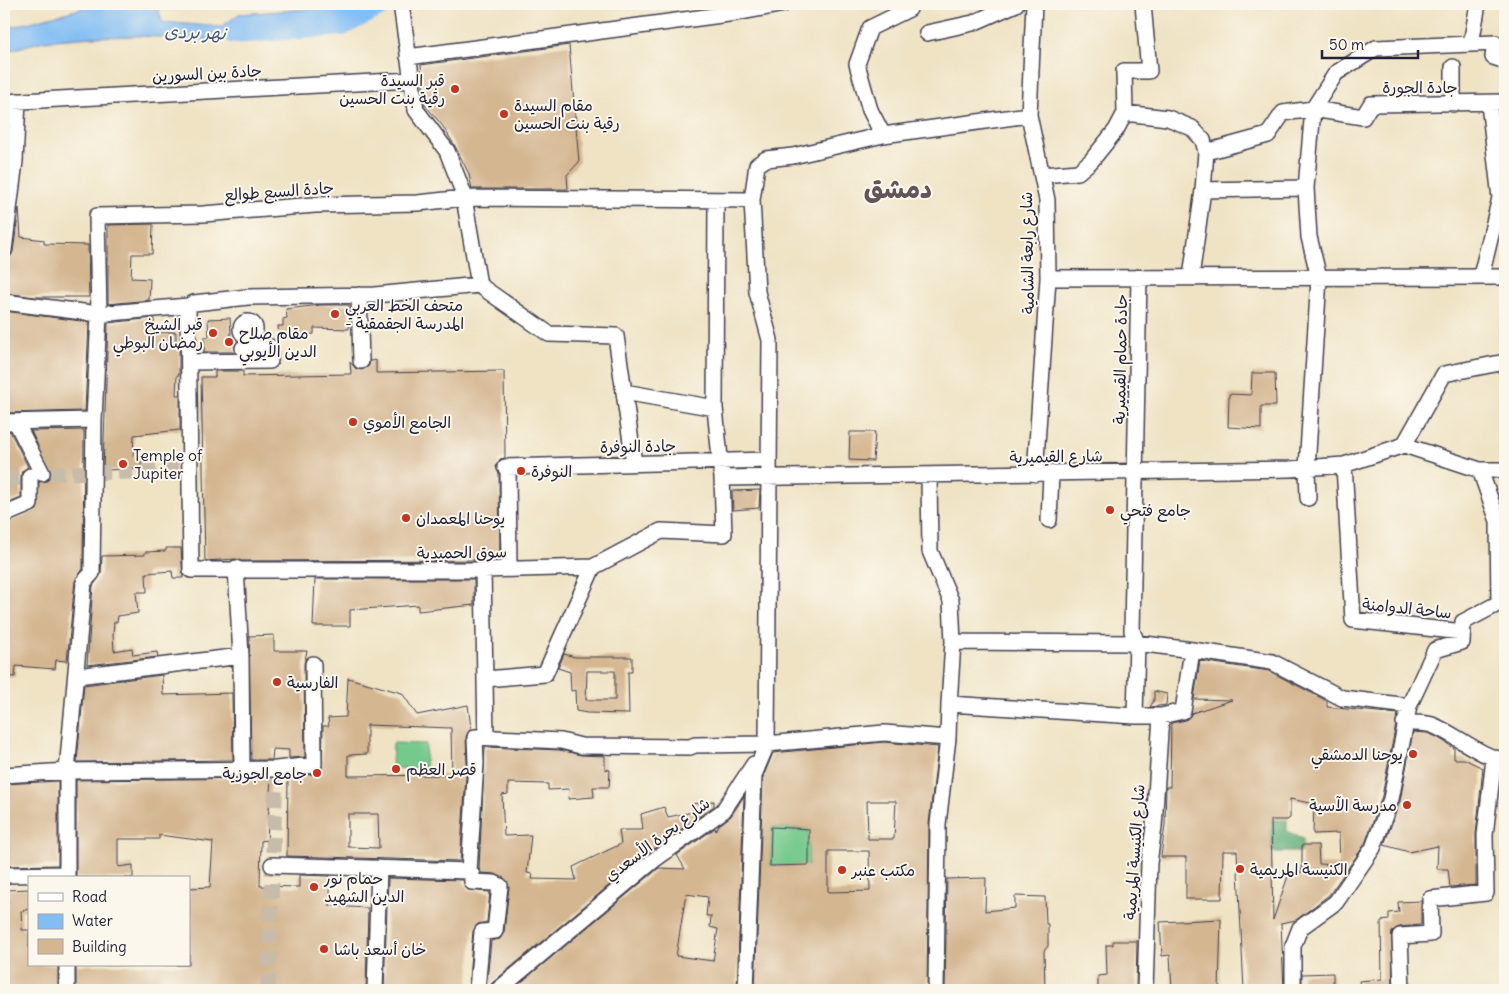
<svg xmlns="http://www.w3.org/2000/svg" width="1509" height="994" font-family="Delius,'Playpen Sans Arabic',sans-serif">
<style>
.green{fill:#76c98c;stroke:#4c7664}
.forest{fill:#60ad78;stroke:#41685a}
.water{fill:#82bdf4;stroke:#527098}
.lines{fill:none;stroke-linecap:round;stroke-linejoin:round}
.river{stroke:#82bdf4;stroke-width:22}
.building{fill:#d4b690;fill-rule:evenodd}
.minor-tunnel{stroke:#c6bca9;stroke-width:15;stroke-dasharray:15 8;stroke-linecap:butt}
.minor-casing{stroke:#413f50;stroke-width:18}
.minor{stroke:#fff;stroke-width:15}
.poi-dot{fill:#c8321e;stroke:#fbf7ec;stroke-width:2}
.labels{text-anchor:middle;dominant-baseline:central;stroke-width:4;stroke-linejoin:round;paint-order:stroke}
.street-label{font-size:16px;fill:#22223b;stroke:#fbf7ec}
.poi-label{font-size:16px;fill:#22223b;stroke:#fbf7ec;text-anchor:start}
.water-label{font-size:18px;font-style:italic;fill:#44587c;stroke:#fbf7ec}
.town-label{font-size:26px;font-weight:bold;fill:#605659;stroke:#fbf7ec}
</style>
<rect width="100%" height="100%" fill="#fbf7ec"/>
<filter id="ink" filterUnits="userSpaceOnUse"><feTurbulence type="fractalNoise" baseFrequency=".02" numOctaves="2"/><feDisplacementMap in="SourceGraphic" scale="10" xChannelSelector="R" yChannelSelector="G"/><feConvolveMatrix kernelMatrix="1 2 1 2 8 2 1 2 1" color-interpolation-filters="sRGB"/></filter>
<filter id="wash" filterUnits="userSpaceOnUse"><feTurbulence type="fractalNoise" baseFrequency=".0096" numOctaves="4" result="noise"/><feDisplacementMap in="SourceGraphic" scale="20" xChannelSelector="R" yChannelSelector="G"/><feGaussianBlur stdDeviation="1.12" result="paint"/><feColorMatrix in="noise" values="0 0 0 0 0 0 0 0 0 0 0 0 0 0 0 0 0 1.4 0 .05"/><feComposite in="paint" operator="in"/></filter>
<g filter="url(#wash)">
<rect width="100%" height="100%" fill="#efe3c4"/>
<!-- green -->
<path class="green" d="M 393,743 L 426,744 L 425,769 L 392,768 Z
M 771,827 L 809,829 L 809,865 L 770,866 Z"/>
<!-- forest -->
<path class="forest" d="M 1287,820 L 1287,831 L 1303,839 L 1302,852 L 1272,852 L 1271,838 L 1211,839 L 1211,822 Z"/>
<!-- water -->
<path class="water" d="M 99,4 L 157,4 L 162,22 L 221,27 L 239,14 L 337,7 C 350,4 363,0 373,9 L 342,25 L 263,31 L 251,37 L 218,40 L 139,36 L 92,37 L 43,41 L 4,52 L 4,29 Z"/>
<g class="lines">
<!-- river -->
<path class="river" d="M 234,33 L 342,25 L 383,4"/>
</g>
<g id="blocks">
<!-- building -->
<path class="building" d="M 569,45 L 579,162 L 567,175 L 568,189 L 472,189 L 469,174 L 455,146 L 442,125 L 425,105 L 421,65 Z
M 19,208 L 21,237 L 44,240 L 44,244 L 88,245 L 89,297 L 35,297 L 4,293 L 4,259 L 11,256 L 13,252 Z
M 153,224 L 152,254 L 132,254 L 131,278 L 150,279 L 149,300 L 108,304 L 108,225 Z
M 321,305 L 349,305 L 349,329 L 314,328 L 314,334 L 279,337 L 278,326 L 283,326 L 283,319 L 287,318 L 286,309 Z
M 4,311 L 89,322 L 85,411 L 4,413 Z
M 154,318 L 154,332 L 176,332 L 176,342 L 179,342 L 179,375 L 177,375 L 176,395 L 180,395 L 180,430 L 134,435 L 133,457 L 140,456 L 142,469 L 103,470 L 108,323 Z
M 230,318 L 231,337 L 243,337 L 235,344 L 235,352 L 204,352 L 204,337 L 209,337 L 208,319 Z
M 376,360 L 376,373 L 504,371 L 505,458 L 500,459 L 496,467 L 499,474 L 500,560 L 241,561 L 236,559 L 205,561 L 201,377 L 215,377 L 215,371 L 243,371 L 243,376 L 351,374 L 350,362 L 356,369 L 362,370 L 369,366 L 370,361 Z
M 1252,373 L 1275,373 L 1276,406 L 1261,406 L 1261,429 L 1228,427 L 1229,394 L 1251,395 Z
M 84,430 L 83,569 L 75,581 L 67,661 L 56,660 L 55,669 L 16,666 L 15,677 L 4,676 L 4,524 L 37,510 L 39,482 L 47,481 L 51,474 L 31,431 Z
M 4,431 L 10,431 L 28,467 L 22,471 L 21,476 L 21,498 L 4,505 Z
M 850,432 L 875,432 L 873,461 L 849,460 Z
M 760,490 L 759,508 L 733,510 L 732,491 Z
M 166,548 L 181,548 L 183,578 L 173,578 L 172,571 L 146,573 L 147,592 L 136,592 L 138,613 L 118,616 L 117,622 L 114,622 L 113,635 L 114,651 L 132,648 L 133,655 L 157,652 L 158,657 L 87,665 L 93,586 L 101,574 L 102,556 L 145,555 L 145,552 L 166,551 Z
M 315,579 L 474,579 L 474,605 L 418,611 L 418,605 L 350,610 L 350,626 L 313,626 Z
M 274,635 L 274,651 L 307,651 L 304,664 L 305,757 L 289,758 L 289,750 L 273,749 L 272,760 L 251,760 L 249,636 Z
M 564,654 L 575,657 L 632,657 L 632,672 L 628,672 L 629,714 L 587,713 L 576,711 L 575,690 L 571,691 L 570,672 L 558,668 ZM 587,671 L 615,671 L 615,700 L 586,700 Z
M 1200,661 L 1269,671 L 1327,701 L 1327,707 L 1398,714 L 1382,796 L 1365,844 L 1329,895 L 1296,920 L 1281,923 L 1284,990 L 1244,990 L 1237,851 L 1223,851 L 1222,899 L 1186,899 L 1186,857 L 1161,857 L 1165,825 L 1166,787 L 1170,787 L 1171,723 L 1186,720 L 1192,713 L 1232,700 L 1194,699 ZM 1290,799 L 1314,804 L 1313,834 L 1339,833 L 1340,865 L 1319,864 L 1318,845 L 1302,845 L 1302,872 L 1289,873 L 1273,920 L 1271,820 L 1287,820 L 1290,818 Z
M 162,675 L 163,695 L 232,693 L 233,760 L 77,762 L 84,685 Z
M 348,678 L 402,693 L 417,715 L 468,705 L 471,728 L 466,737 L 467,763 L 460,861 L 287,856 L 288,777 L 315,774 L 322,770 L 323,726 L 329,726 L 328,718 L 346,717 ZM 367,725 L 451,728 L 452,775 L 348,776 L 348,755 L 367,754 ZM 348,814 L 378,814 L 379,848 L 348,847 Z
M 1154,691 L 1167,694 L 1166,705 L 1150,707 L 1154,700 Z
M 1413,732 L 1427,733 L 1437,737 L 1454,748 L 1454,759 L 1464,759 L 1483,768 L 1476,834 L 1476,885 L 1450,887 L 1448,869 L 1437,869 L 1438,846 L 1409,852 L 1384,845 L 1400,801 Z
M 884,742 L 938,747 L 929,824 L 927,990 L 755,990 L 763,777 L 773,753 ZM 867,801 L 896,801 L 894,839 L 868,839 ZM 771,827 L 809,829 L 809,865 L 770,866 ZM 828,851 L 869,851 L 870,891 L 828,892 Z
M 485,747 L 560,750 L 581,755 L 605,756 L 605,769 L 610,770 L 609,787 L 593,787 L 594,797 L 568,799 L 569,789 L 548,790 L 548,784 L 508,783 L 508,794 L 502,795 L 504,836 L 531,835 L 527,873 L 533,874 L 532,879 L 576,880 L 573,867 L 621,844 L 619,830 L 643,830 L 641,814 L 664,807 L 668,817 L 693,812 L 692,804 L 714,801 L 714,806 L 648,853 L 492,983 L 489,990 L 486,990 L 491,941 L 500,939 L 504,932 L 509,887 L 504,878 L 495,874 L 481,873 L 479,868 Z
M 271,778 L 267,840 L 261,841 L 260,886 L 299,887 L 299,875 L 330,876 L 330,906 L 368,908 L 366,990 L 76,990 L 76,965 L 189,965 L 189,888 L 210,887 L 213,842 L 159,835 L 159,839 L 118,839 L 118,867 L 133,865 L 133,878 L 76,878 L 76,780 Z
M 58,781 L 58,865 L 4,866 L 4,784 Z
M 744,796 L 737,990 L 512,990 L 659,868 L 685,869 L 677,855 L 715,828 L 716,831 L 719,825 L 731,816 ZM 686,894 L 708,897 L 706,916 L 711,916 L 710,927 L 718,929 L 713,961 L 676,956 Z
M 388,878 L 463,880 L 468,890 L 490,892 L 487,922 L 478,924 L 473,931 L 468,990 L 384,990 Z
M 986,878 L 985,911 L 1015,908 L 1015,896 L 1045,897 L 1046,924 L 1048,924 L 1048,946 L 1044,951 L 1045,990 L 945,990 L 947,879 Z
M 29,889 L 29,909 L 21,911 L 22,930 L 29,930 L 29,965 L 58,965 L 58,990 L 4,990 L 4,905 L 8,904 L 7,890 Z
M 1421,901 L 1421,925 L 1399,927 L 1392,932 L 1393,990 L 1361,990 L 1359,981 L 1382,979 L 1381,921 L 1389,920 L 1389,913 L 1399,912 L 1398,902 Z
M 1221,919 L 1219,990 L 1172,990 L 1170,955 L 1162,956 L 1160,922 Z
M 1113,941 L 1137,941 L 1136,990 L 1098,990 L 1098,976 L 1107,975 L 1106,945 L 1113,945 Z
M 1333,973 L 1333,990 L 1302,990 L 1302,974 Z"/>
</g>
</g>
<g filter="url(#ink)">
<use href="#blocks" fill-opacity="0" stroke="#413f50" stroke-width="1"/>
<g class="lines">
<!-- minor-tunnel -->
<path class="minor-tunnel" d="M 4,481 L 42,473 L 142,472 L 190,468
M 268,990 L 276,769"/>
<defs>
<path id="minor" d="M 401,4 L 416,110 L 447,151 L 463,192 L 479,285
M 1034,4 L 1029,115 L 1047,200 L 1048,278 L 1035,474
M 927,33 L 973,23 L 1016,4
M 1471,44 L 1478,4
M 408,57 L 736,13 L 784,4
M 1453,67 L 1453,104
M 4,102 L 412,80
M 1489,104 L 1500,198
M 1125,113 L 1168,118 L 1192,128 L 1203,140 L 1206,152 L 1203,190 L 1191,277
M 883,135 L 1029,115
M 1206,152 L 1268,135 L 1283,113 L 1313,109 L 1363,117 L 1371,104 L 1505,102
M 1042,175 L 1078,172 L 1091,161 L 1116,130 L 1125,113 L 1124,71 L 1149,71 L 1143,4
M 1203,190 L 1306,188
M 716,200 L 715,408 L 722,478
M 4,250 L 15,161 L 18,101
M 1481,276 L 1500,198 L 1505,195
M 1048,278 L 1505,277
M 359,295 L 361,361
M 4,302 L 99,314 L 188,306 L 194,303 L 248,297 L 375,295 L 479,285 L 549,334 L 616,336 L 634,463
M 188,306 L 191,570 L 483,570 L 593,567 L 661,531 L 724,534 L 722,478 L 1290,469 L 1344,465 L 1404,445 L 1480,470 L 1498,521 L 1499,603
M241 329a7 7 0 1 1 14 0a7 7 0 1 1-14 0Z
M 243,348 L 266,348
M 189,362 L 270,361 L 270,347
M 624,392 L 715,408
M 4,422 L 94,420
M 16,422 L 42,473
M 1404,445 L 1444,374 L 1505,362
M 1344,465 L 1353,620 L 1463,632
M 505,467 L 769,460
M 508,468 L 509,569
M 1480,470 L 1505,470
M 929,476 L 930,551 L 951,601 L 953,642 L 1137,643 L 1192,650 L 1272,662 L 1342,698 L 1409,706
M 1308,498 L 1307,468 L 1319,278 L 1309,237 L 1306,188 L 1313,109 L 1336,73 L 1376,48 L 1495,43 L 1493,57 L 1505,61
M 4,515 L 30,504 L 30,476
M 1049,520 L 1051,474
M 236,568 L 241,656 L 242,769
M 483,570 L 486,737
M 313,664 L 314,765 L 276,769 L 67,771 L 84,582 L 92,573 L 94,420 L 99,314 L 97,216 L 203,214 L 315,205 L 418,203 L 464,198 L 752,200 L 757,165 L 766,159 L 793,156 L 883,135 L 870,110 L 857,64 L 870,28 L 909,9 L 907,4
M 77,676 L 241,656
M 485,679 L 545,674 L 593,567
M 949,704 L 953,642
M 1135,716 L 1137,643 L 1132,631 L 1139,277
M 1404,723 C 1413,723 1424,722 1432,725 C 1456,734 1481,758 1505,760
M 4,775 L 67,771 L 67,878
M 272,865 L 469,871 L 476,763 L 475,737 L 561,741 L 581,746 L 690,747 L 695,745 L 767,744 L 884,733 L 948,738
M 469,871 L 472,875 L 472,882 L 494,883 L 500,886 L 495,931 L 482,932 L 477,990
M 4,875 L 67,874
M 67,965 L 67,990
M 375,990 L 379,868
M 498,990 L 654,860 L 723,811 L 754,764
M 746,990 L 754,775 L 767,744 L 770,340 L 757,292 L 752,200
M 936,990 L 938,824 L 948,738 L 949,704 L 1135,716 L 1161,716 L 1183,711 L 1192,650
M 1145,990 L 1149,863 L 1154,827 L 1161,716
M 1293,990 L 1293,946 L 1300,928 L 1336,902 L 1373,848 L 1391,799 L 1409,706 L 1435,650 L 1462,642 L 1463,622 L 1505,600
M 1402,990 L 1400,936 L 1431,934 L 1430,899 L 1486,893 L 1485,835 L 1494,759"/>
</defs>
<!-- minor casing -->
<use href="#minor" class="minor-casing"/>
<!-- minor -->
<use href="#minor" class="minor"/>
</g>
</g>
<!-- markers -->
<g class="poi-dot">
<circle cx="455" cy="89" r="5"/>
<circle cx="504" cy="114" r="5"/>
<circle cx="335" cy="314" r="5"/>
<circle cx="213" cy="333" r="5"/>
<circle cx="229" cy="342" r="5"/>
<circle cx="353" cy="422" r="5"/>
<circle cx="123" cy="464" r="5"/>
<circle cx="521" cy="471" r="5"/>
<circle cx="1110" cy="510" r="5"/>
<circle cx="406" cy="518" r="5"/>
<circle cx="277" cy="682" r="5"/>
<circle cx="1413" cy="754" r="5"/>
<circle cx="396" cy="769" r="5"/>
<circle cx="317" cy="773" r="5"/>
<circle cx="1407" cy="805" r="5"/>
<circle cx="1240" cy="869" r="5"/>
<circle cx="842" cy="870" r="5"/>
<circle cx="314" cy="887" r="5"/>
<circle cx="324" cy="949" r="5"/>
</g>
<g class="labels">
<!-- street labels -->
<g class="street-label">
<text transform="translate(207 73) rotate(-3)">جادة بين السورين</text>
<text x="1420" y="87">جادة الجورة</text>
<text transform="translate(279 191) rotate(-4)">جادة السبع طوالع</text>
<text transform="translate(1027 253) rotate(-91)">شارع رابعة الشامية</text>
<text transform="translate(1120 359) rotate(-89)">جادة حمام القيميرية</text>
<text transform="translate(638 446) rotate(-1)">جادة النوفرة</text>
<text transform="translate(1056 456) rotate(-1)">شارع القيميرية</text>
<text transform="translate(462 552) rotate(-1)">سوق الحميدية</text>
<text transform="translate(1407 608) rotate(6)">ساحة الدوامنة</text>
<text transform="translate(657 839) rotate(-37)">شارع بحرة الأسعدي</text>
<text transform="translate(1134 852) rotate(-86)">شارع الكنيسة المريمية</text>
</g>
<!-- poi labels -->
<g class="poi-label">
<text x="445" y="80" text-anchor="end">قبر السيدة<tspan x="445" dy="18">رقية بنت الحسين</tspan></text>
<text x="514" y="105">مقام السيدة<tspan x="514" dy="18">رقية بنت الحسين</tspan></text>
<text x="345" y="305">متحف الخط العربي<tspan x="345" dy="18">- المدرسة الجقمقية</tspan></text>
<text x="203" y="324" text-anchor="end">قبر الشيخ<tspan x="203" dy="18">رمضان البوطي</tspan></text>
<text x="239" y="333">مقام صلاح<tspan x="239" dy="18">الدين الأيوبي</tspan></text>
<text x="363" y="422">الجامع الأموي</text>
<text x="133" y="455">Temple of<tspan x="133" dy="18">Jupiter</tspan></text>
<text x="531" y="471">النوفرة</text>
<text x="1120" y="510">جامع فتحي</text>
<text x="416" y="518">يوحنا المعمدان</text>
<text x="287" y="682">الفارسية</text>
<text x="1403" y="754" text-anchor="end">يوحنا الدمشقي</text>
<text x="406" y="769">قصر العظم</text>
<text x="307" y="773" text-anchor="end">جامع الجوزية</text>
<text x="1397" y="805" text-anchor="end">مدرسة الآسية</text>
<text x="1250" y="869">الكنيسة المريمية</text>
<text x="852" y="870">مكتب عنبر</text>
<text x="324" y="878">حمام نور<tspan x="324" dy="18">الدين الشهيد</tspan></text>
<text x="334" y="949">خان أسعد باشا</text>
</g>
<!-- water labels -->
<g class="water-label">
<text transform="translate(195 32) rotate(2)">نهر بردى</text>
</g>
<!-- town labels -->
<g class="town-label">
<text x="898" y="188">دمشق</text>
</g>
</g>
<!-- margin -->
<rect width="1509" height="994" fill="none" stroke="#fbf7ec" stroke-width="20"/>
<!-- legend -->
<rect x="28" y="876" width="162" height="90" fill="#fbf7ec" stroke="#a4a2a5"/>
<rect x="38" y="893" width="25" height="8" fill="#ffffff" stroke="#a4a2a5"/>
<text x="72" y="902" font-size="15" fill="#22223b">Road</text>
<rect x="38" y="914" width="25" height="15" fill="#82bdf4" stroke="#a4a2a5"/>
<text x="72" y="926" font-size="15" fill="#22223b">Water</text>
<rect x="38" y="939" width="25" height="15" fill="#d4b690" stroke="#a4a2a5"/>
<text x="72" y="952" font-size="15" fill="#22223b">Building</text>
<!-- scale -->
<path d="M1322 50v8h96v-8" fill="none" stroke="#22223b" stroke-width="2.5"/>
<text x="1329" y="50" font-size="15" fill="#22223b" stroke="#fbf7ec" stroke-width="4" paint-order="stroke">50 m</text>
</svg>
